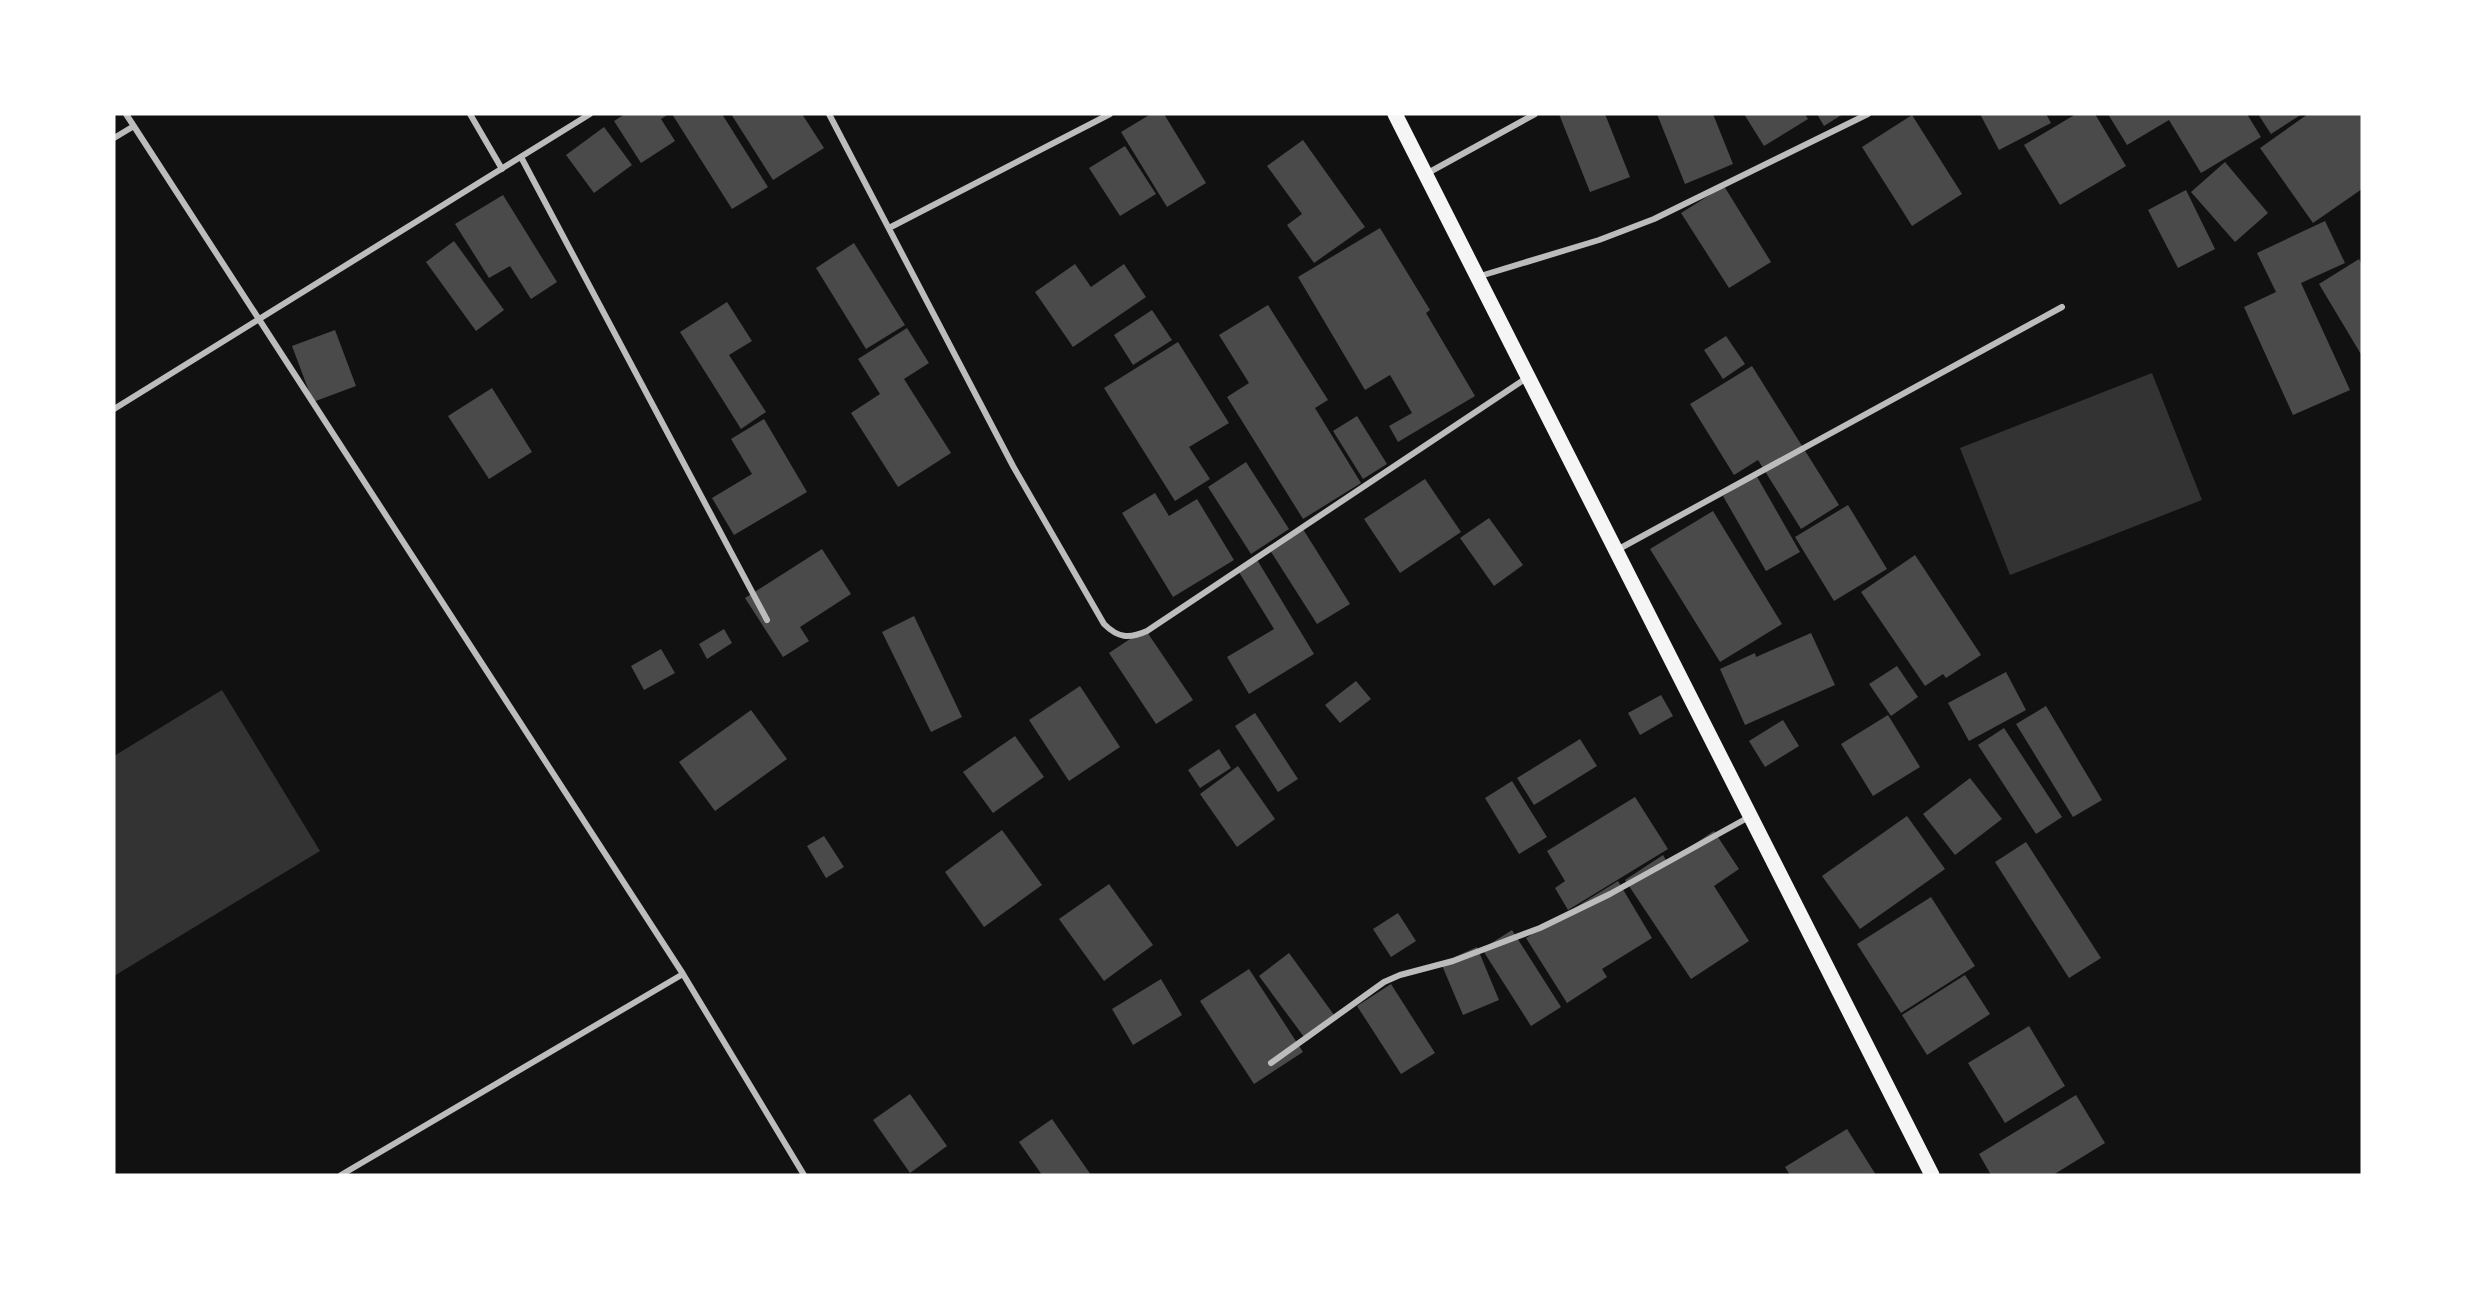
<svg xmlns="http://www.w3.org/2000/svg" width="2476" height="1289" font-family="Inter,sans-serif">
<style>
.water{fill:#333}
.building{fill:#4a4a4a}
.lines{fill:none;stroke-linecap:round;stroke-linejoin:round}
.minor{stroke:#bcbcbc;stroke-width:6}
.primary{stroke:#f5f5f5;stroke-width:15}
</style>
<rect width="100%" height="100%" fill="#111"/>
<!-- water -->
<path class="water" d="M 2152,373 L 2202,500 L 2010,575 L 1960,448 Z
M 222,690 L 320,851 L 114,976 L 114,756 Z"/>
<!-- building -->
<path class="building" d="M 625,114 L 669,114 L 661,119 L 675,141 L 641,163 L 614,121 Z
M 672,114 L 722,114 L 768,187 L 732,209 Z
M 731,114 L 802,114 L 824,148 L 773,180 Z
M 1151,114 L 1164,114 L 1206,183 L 1167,207 L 1121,132 Z
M 1559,114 L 1605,114 L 1630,177 L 1590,192 Z
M 1657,114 L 1713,114 L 1733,164 L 1685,184 Z
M 1744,114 L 1805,114 L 1808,119 L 1764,146 Z
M 1817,114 L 1843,114 L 1824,126 Z
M 1980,114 L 2046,114 L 2051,123 L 1999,150 Z
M 2076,114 L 2095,114 L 2126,166 L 2060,205 L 2024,145 Z
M 2108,114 L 2247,114 L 2261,137 L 2201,173 L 2169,120 L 2127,145 Z
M 2258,114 L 2302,114 L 2271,134 Z
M 2308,114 L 2362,114 L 2362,189 L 2313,223 L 2260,148 Z
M 1912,115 L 1962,194 L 1912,226 L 1862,147 Z
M 604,127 L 632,165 L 594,193 L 566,155 Z
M 1303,140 L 1365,227 L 1314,263 L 1287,225 L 1302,214 L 1267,166 Z
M 1125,146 L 1156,194 L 1120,216 L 1089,168 Z
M 2225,162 L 2268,213 L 2235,242 L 2191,192 Z
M 1724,186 L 1771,262 L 1729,288 L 1681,213 Z
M 2186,190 L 2215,249 L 2178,268 L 2148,210 Z
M 503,195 L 557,282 L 531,299 L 510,266 L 489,278 L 455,224 Z
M 2325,221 L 2345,263 L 2301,283 L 2350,390 L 2293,415 L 2244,307 L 2276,292 L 2257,253 Z
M 1380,228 L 1430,310 L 1426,313 L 1475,396 L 1398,442 L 1389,426 L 1412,413 L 1390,375 L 1365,390 L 1298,277 Z
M 454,241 L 504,310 L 476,331 L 426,262 Z
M 854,243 L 905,325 L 866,349 L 816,268 Z
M 2359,259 L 2362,265 L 2362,356 L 2319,284 Z
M 1075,264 L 1091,287 L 1124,264 L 1146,297 L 1073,347 L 1035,292 Z
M 727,302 L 752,341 L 729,355 L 766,412 L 741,429 L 680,332 Z
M 1268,305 L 1328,400 L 1315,408 L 1361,483 L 1303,519 L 1227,397 L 1249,383 L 1219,335 Z
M 1152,310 L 1172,340 L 1133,365 L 1114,335 Z
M 907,328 L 929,363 L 904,379 L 951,453 L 898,487 L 851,413 L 880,394 L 858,359 Z
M 335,330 L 356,386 L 313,402 L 292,346 Z
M 1726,336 L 1745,364 L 1723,379 L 1704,350 Z
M 1178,342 L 1229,423 L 1189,447 L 1210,479 L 1175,501 L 1104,388 Z
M 1752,366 L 1839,505 L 1801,529 L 1758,460 L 1734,475 L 1690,404 Z
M 492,388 L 532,452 L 489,479 L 448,416 Z
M 1357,416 L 1387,464 L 1363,479 L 1333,431 Z
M 764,419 L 807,492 L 734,535 L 712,498 L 752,474 L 731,439 Z
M 1246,462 L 1289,529 L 1251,554 L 1208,487 Z
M 1756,475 L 1800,552 L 1766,571 L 1723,496 Z
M 1425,479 L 1461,532 L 1400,573 L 1364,519 Z
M 1155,493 L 1169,516 L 1197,499 L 1234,560 L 1173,597 L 1122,513 Z
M 1848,505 L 1887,569 L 1834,601 L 1795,537 Z
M 1713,511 L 1782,624 L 1720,662 L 1650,549 Z
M 1489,518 L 1523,565 L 1494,586 L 1460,538 Z
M 1301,526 L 1350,604 L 1317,624 L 1268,547 Z
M 822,549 L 851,594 L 800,627 L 809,641 L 783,657 L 745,598 Z
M 1915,555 L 1981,655 L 1946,678 L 1943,674 L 1925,686 L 1861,592 Z
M 1256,558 L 1314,654 L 1249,694 L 1227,657 L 1274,629 L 1237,569 Z
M 914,616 L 962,717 L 931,732 L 882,632 Z
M 724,629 L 732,643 L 707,659 L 699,644 Z
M 1145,629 L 1193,700 L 1156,724 L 1109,653 Z
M 1811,633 L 1835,685 L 1745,725 L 1720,669 L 1755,653 L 1756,657 Z
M 661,649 L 675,673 L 644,690 L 631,666 Z
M 1897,666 L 1918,697 L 1891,716 L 1869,684 Z
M 2006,672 L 2026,710 L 1969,741 L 1948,703 Z
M 1356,681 L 1371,699 L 1340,723 L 1325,705 Z
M 1080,686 L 1120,747 L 1069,781 L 1029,720 Z
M 1661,695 L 1673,716 L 1640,735 L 1628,713 Z
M 2046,706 L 2102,800 L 2073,817 L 2016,724 Z
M 751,710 L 787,759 L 715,811 L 679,762 Z
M 1255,713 L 1298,779 L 1278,792 L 1235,726 Z
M 1888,715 L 1920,767 L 1873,796 L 1841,744 Z
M 1783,720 L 1799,746 L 1765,767 L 1749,741 Z
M 2004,728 L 2062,817 L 2036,834 L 1978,745 Z
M 1015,736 L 1044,777 L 993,813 L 963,772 Z
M 1580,739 L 1597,766 L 1534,805 L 1517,778 Z
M 1219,749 L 1231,768 L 1200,788 L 1188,770 Z
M 1238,766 L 1275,819 L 1237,847 L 1200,794 Z
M 1970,778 L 2002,819 L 1955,855 L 1923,814 Z
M 1512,781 L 1547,837 L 1519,854 L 1485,798 Z
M 1635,797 L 1668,849 L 1568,910 L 1555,888 L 1565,881 L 1547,851 Z
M 1907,816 L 1945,869 L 1860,929 L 1822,876 Z
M 1002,830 L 1042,885 L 984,927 L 945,872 Z
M 1714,831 L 1739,869 L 1714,886 L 1749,941 L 1691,979 L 1625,880 L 1663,855 L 1667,862 Z
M 824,836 L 844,867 L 826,878 L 807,846 Z
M 2026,842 L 2101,958 L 2069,978 L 1995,862 Z
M 1618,881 L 1652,938 L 1602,969 L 1607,977 L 1567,1003 L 1526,938 Z
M 1109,884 L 1153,945 L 1104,981 L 1059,919 Z
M 1931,897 L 1975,966 L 1901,1013 L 1857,944 Z
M 1398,913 L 1416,941 L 1391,957 L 1373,929 Z
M 1512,930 L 1561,1007 L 1531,1026 L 1482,949 Z
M 1477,947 L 1499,1000 L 1463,1015 L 1441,963 Z
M 1289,953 L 1337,1019 L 1307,1041 L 1259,976 Z
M 1249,969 L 1303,1052 L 1254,1084 L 1200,1001 Z
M 1965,975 L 1990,1014 L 1927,1055 L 1902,1015 Z
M 1161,979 L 1182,1015 L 1133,1045 L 1112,1009 Z
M 1391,984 L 1435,1053 L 1401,1074 L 1357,1006 Z
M 2029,1026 L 2065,1086 L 2005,1123 L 1968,1063 Z
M 910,1094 L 947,1146 L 910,1173 L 873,1120 Z
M 2076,1095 L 2105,1143 L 2053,1175 L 1991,1175 L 1979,1154 Z
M 1052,1119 L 1091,1175 L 1042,1175 L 1019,1142 Z
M 1847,1129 L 1876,1175 L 1790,1175 L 1785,1167 Z"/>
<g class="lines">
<!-- minor -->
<path class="minor" d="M 126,114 L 683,974 L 804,1175
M 470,114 L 502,169
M 829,114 L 1013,466 L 1104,624 C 1118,638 1129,639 1147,631 L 1528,377
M 114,138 L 134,126
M 521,157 L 767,620
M 1426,174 L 1535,114
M 889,228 L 1110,114
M 1477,277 L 1599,240 L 1654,219 L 1868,114
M 114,409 L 590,114
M 1617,550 L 2062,307
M 1271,1063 L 1384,982 L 1400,975 L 1453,961 L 1540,928 L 1610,894 L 1749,817
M 341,1175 L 683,974"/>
<!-- primary -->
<path class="primary" d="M 1395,114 L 1932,1175"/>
</g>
<!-- border -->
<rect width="2476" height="1289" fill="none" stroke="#ffffff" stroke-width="231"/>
</svg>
